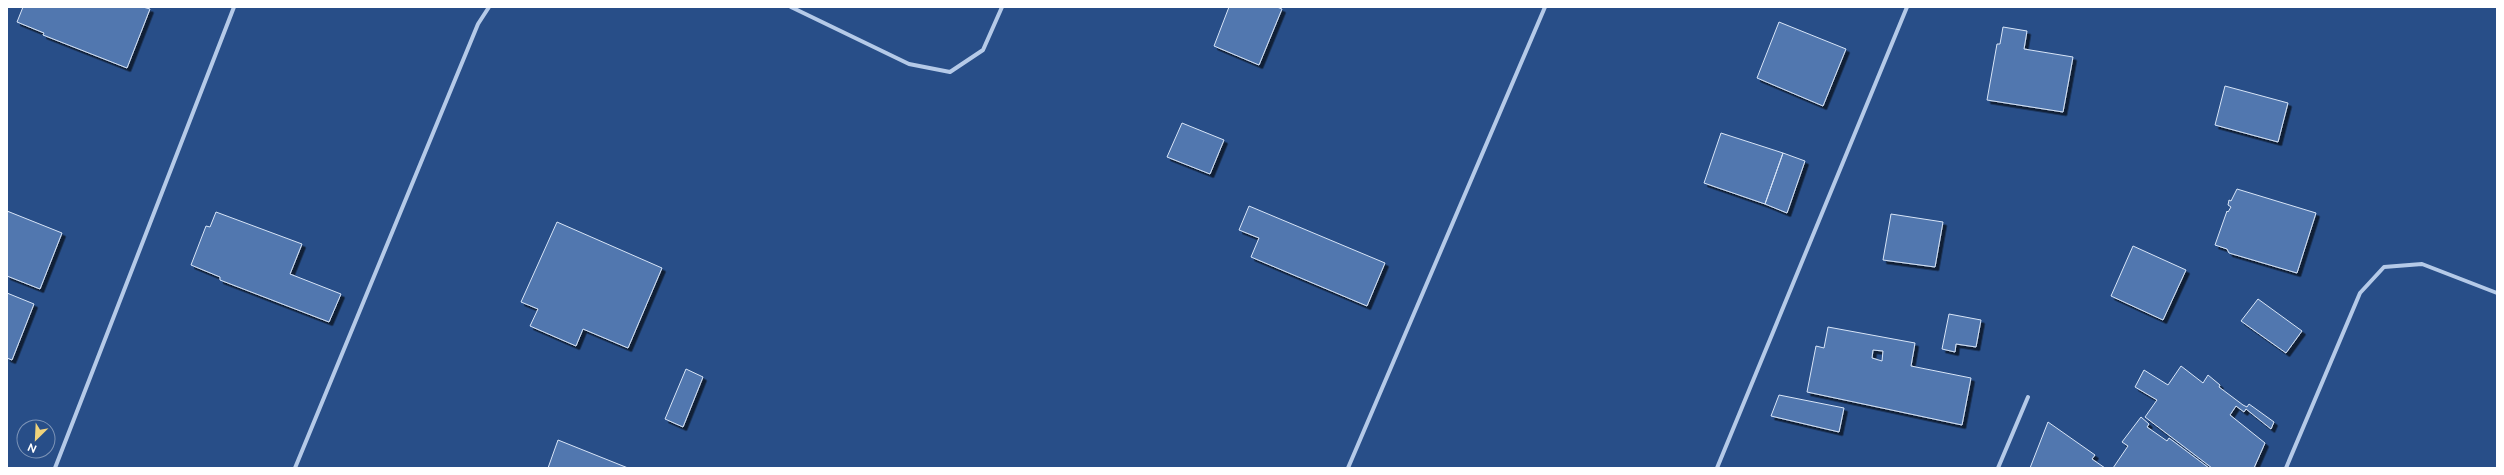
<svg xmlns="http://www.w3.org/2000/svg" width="2504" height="475" font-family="Raleway,sans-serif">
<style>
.building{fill:#5177af;stroke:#d8e5f7;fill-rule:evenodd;filter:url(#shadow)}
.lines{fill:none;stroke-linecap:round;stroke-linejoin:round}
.street{stroke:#b5cae8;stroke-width:4}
</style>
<defs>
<filter id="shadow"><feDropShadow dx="3.5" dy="3.5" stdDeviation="0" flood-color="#0009"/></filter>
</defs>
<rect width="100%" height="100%" fill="#284e88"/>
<!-- building -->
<path class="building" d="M 23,7 L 143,7 L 150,9 L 127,68 L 43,35 L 44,33 L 17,22 Z
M 1229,7 L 1277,7 L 1282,9 L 1259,65 L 1214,46 Z
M 1779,22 L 1846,49 L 1823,106 L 1757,78 Z
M 2003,27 L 2027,31 L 2024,49 L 2073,57 L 2063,112 L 1987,100 L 1997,44 L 2000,44 Z
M 2225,86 L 2288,103 L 2278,142 L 2215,125 Z
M 1182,123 L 1224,140 L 1210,174 L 1167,157 Z
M 1721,133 L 1783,153 L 1765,204 L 1704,183 Z
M 1783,153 L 1805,161 L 1787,213 L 1765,204 Z
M 2237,189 L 2316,213 L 2297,273 L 2229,253 L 2227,249 L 2215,245 L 2227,211 L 2228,212 L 2231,207 L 2228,205 L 2229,200 L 2231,201 Z
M 1249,206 L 1385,263 L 1367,306 L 1251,257 L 1259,238 L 1239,230 Z
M 7,211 L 62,233 L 40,289 L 7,276 Z
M 216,212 L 302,244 L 290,274 L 341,294 L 329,322 L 220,280 L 220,277 L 191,265 L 206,226 L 210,227 Z
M 1891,214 L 1943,222 L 1935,267 L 1883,260 Z
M 557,222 L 662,268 L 628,348 L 583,329 L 576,346 L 530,326 L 538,309 L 521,302 Z
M 2133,246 L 2186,270 L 2163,320 L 2111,296 Z
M 7,293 L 34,304 L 12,360 L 7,358 Z
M 2258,299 L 2302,331 L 2286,353 L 2241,321 Z
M 1949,314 L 1981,320 L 1976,347 L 1956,344 L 1955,352 L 1942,349 Z
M 1828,327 L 1915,343 L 1911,366 L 1971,378 L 1962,425 L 1807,392 L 1816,346 L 1824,348 ZM 1873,350 L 1883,351 L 1882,361 L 1872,358 Z
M 2181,366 L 2203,383 L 2208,375 L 2220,385 L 2219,387 L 2243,405 L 2247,407 L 2249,404 L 2274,422 L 2271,429 L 2246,409 L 2244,412 L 2236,406 L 2230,415 L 2265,443 L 2254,468 L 2212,468 L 2145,417 L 2157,400 L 2135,387 L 2144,370 L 2168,385 Z
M 686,369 L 703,377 L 683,427 L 665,419 Z
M 1779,395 L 1844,408 L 1839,432 L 1771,416 Z
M 2141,417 L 2149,424 L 2147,427 L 2167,441 L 2169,438 L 2209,468 L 2113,468 L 2128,446 L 2122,442 Z
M 2048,422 L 2095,455 L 2092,459 L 2105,468 L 2030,468 Z
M 558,440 L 628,468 L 548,468 Z"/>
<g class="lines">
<!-- street -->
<path class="street" d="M 791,7 L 909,64 L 950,72 L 983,50 L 1002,7
M 55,468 L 234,7
M 295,468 L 478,24 L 489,7
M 1348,468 L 1545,7
M 1717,468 L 1907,7
M 1998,468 L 2028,397
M 2286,468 L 2360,293 L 2384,267 L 2422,264 L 2497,293"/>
</g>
<!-- border -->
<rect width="2504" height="475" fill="none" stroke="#ffffff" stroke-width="16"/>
<!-- north arrow -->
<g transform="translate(36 439) rotate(204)"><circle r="19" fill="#284e88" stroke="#7e95b8"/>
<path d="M0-3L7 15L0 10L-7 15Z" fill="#f0d37b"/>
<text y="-6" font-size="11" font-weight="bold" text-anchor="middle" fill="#ffffff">N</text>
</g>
</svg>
